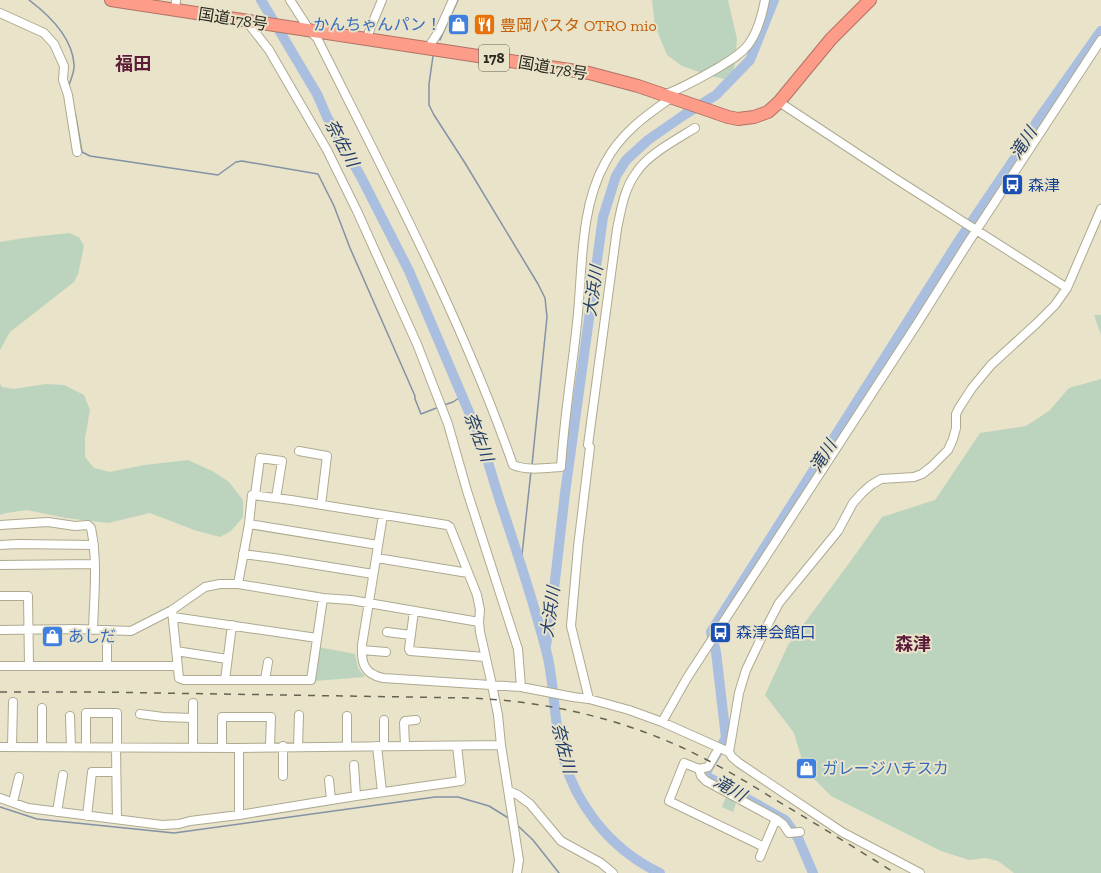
<svg xmlns="http://www.w3.org/2000/svg" width="1101" height="873" font-family="'Zilla Slab','Noto Sans JP',serif">
<style>
.green{fill:#bcd4bd}
.lines{fill:none;stroke-linecap:round;stroke-linejoin:round}
.stream{stroke:#8492a5;stroke-width:1.5}
.river{stroke:#aabfdf;stroke-width:10}
.minor-casing{stroke:#aeaa91;stroke-width:10}
.highway-casing{stroke:#b27364;stroke-width:14}
.minor{stroke:#fff;stroke-width:8}
.highway{stroke:#fc9c89;stroke-width:12}
.rail{stroke:#656254;stroke-width:1.5;stroke-dasharray:7 7;stroke-linecap:butt}
.labels{text-anchor:middle;dominant-baseline:central;stroke-width:4;stroke-linejoin:round;paint-order:stroke}
.shield{fill:#e8e3c9;stroke:#636052;stroke-width:1}
.shield-label{font-size:15px;font-weight:bold;fill:#2a281f}
.street-label{font-size:16px;fill:#2a281f;stroke:#e8e3c9}
.shop-label{font-size:16px;fill:#366cbe;stroke:#e8e3c9;text-anchor:start}
.food-label{font-size:16px;fill:#c56008;stroke:#e8e3c9;text-anchor:start}
.transit-label{font-size:16px;fill:#164399;stroke:#e8e3c9;text-anchor:start}
.water-label{font-size:17px;font-style:italic;fill:#213d68;stroke:#e8e3c9}
.quarter-label{font-size:18px;font-weight:bold;fill:#5d1c3a;stroke:#e8e3c9}
</style>
<rect width="100%" height="100%" fill="#e8e3c9"/>
<!-- green -->
<path class="green" d="M 652,0 L 728,0 L 737,39 L 733,81 L 711,76 L 682,66 L 667,55 L 655,26 Z
M 69,233 L 79,237 L 84,246 L 78,274 L 74,282 L 10,332 L 0,350 L 0,242 L 24,238 Z
M 1094,315 L 1101,315 L 1101,335 Z
M 1101,379 L 1101,873 L 1014,873 L 998,861 L 986,858 L 969,860 L 941,851 L 831,796 L 805,770 L 794,733 L 765,695 L 788,645 L 850,562 L 882,517 L 935,500 L 980,433 L 1026,426 L 1049,411 L 1069,388 Z
M 0,384 L 2,387 L 14,389 L 46,384 L 64,385 L 84,395 L 90,410 L 85,438 L 85,457 L 94,468 L 110,472 L 144,465 L 188,460 L 214,472 L 229,482 L 243,500 L 243,517 L 231,531 L 220,537 L 194,530 L 150,513 L 108,523 L 66,518 L 27,510 L 6,513 L 0,515 Z
M 318,647 L 355,654 L 358,668 L 365,677 L 314,681 Z
M 726,797 L 736,803 L 733,812 L 722,807 Z"/>
<g class="lines">
<!-- stream -->
<path class="stream" d="M 29,0 C 49,15 72,38 74,64 C 75,71 71,79 69,85 L 70,89
M 440,40 L 458,0
M 433,56 L 429,84 L 429,105 L 434,115 L 465,163 L 538,284 L 545,298 L 547,317 L 532,465
M 75,112 L 82,152 L 90,156 L 218,175 L 236,162 L 242,161 L 318,174 L 334,206 L 350,248 L 415,396 L 415,399 L 421,414 L 439,407
M 444,405 L 453,402 L 462,396
M 521,564 L 531,471
M 0,807 L 37,819 L 174,833 L 435,797 L 458,797 L 489,806 L 510,819
M 516,824 L 533,840 L 559,873"/>
<!-- river -->
<path class="river" d="M 261,0 L 317,94 L 327,117 L 361,177 L 409,271 L 474,424 C 486,449 491,475 500,501 C 517,553 535,605 548,658 C 554,686 554,716 560,744 C 571,800 609,849 660,873
M 546,646 L 552,607 L 565,493 L 603,217 L 616,176 L 626,160 L 648,140 L 684,115 L 716,95 L 750,60 L 774,0
M 813,873 L 798,838 L 785,820 L 708,777 L 706,772 L 726,738 L 716,652 L 711,632 L 958,242 L 1027,140 L 1036,123 L 1101,31"/>
<defs>
<path id="minor" d="M 290,0 L 310,31 L 317,38 C 387,178 461,317 513,465 C 527,471 546,468 561,467 C 564,419 572,371 577,323 C 583,270 579,210 605,163 C 620,134 645,116 671,98
M 175,10 L 176,0
M 0,13 L 44,33 L 54,44 L 64,66 L 63,80 L 68,95 L 77,152
M 248,21 L 251,27 L 269,50 L 327,150 L 357,211 L 417,344 L 448,424 L 467,491 L 518,649 L 521,687
M 367,39 L 370,29 L 382,0
M 428,48 L 439,31 L 453,0
M 664,95 C 685,87 702,77 721,66 C 731,60 741,54 748,45 C 758,32 762,16 765,0
M 779,102 L 896,179 L 1067,288
M 299,451 L 327,456 L 321,505
M 255,495 L 260,458 L 282,461 L 276,498
M 383,515 L 362,645 C 361,663 364,674 383,678 L 521,687 L 573,697 L 589,699 L 629,710 L 662,722 L 729,752 L 732,757 L 739,763 L 842,832 L 920,873
M 249,524 L 378,545
M 0,525 L 48,522 L 75,526 L 88,525 L 91,528 C 98,562 94,596 93,630
M 0,545 L 18,544 L 94,545
M 243,554 L 274,558 L 373,574
M 377,558 L 468,573
M 0,565 L 95,564
M 238,584 L 249,524 L 252,495 L 291,500 L 447,525 L 450,527 L 477,595 L 480,610 L 479,622 L 480,632 L 492,685 L 498,715 L 501,745 L 519,860 L 517,873
M 0,596 L 28,596 L 29,666
M 172,610 L 179,678 L 184,680 L 311,680 L 323,598
M 414,611 L 409,649 L 410,651 L 485,657
M 173,617 L 317,638
M 0,630 L 78,629 L 131,631 L 172,610 L 205,587 L 220,584 L 238,584 L 323,598 L 351,600 L 479,622
M 387,632 L 411,635
M 362,650 L 386,652
M 176,651 L 227,659
M 107,665 L 107,630
M 0,666 L 177,666
M 225,680 L 232,625
M 265,680 L 268,662
M 589,699 L 571,626 L 578,547 L 590,447 L 588,445 L 617,229 C 621,210 624,189 636,173 C 647,155 677,139 695,128
M 140,714 L 163,717 L 193,718 L 193,747
M 70,716 L 71,747
M 193,718 L 193,703
M 662,722 L 687,678 L 917,324 L 966,246 L 1101,40
M 405,745 L 404,723 L 405,721 L 416,720
M 377,746 L 382,792
M 384,746 L 384,720
M 0,747 L 239,748 L 501,745
M 12,747 L 13,702
M 42,747 L 42,708
M 86,747 L 86,713 L 117,713 L 117,747
M 116,747 L 117,819
M 222,747 L 222,717 L 271,717 L 270,746
M 298,747 L 299,715
M 347,747 L 347,716
M 239,748 L 239,815
M 719,748 L 708,767 L 699,769 L 684,763 L 669,801 L 764,847 L 776,819
M 729,752 L 739,693 L 746,670 L 767,626 L 779,603 L 838,531 L 853,503 L 862,493 L 871,485 L 881,479 L 914,477 L 922,474 L 931,467 L 948,450 L 953,439 L 956,428 L 956,414 L 959,408 L 972,388 L 991,365 L 1037,323 L 1055,305 L 1067,288 L 1101,209
M 354,765 L 356,796
M 699,769 L 701,776 L 706,781 L 776,819 L 783,824 L 789,833 L 800,832
M 283,776 L 283,746
M 329,780 L 331,800
M 509,791 L 518,795 L 530,804 L 561,841 L 601,863 L 613,873
M 0,798 L 28,808 L 162,825 L 179,824 L 190,821 L 239,815 L 356,796 L 461,781 L 457,746
M 13,802 L 19,777
M 57,812 L 63,775
M 87,816 L 92,772 L 116,772
M 760,857 L 764,847"/>
<path id="highway" d="M 111,0 L 589,73 L 638,86 L 728,117 L 738,119 L 754,117 L 768,112 L 779,102 L 831,39 L 870,0"/>
</defs>
<!-- minor casing -->
<use href="#minor" class="minor-casing"/>
<!-- highway casing -->
<use href="#highway" class="highway-casing"/>
<!-- minor -->
<use href="#minor" class="minor"/>
<!-- highway -->
<use href="#highway" class="highway"/>
<!-- rail -->
<path class="rail" d="M 0,692 L 96,692 L 470,698 C 543,701 615,717 681,747 C 713,762 744,780 774,799 C 815,823 855,848 895,873"/>
</g>
<!-- icons -->
<defs>
<symbol id="shop-square" viewBox="-11 -11 22 22"><rect x="-9" y="-9" width="18" height="18" rx="4" fill="#3f7fe0" stroke="#e8e3c9"/><path d="M-5-2.5h2.3a2.7 3.5 0 0 1 5.4 0H5L5.5 6h-11ZM-1.5-2.5h3a1.5 2.3 0 0 0-3 0Z" fill="#fff"/></symbol>
<symbol id="restaurant-square" viewBox="-11 -11 22 22"><rect x="-9" y="-9" width="18" height="18" rx="4" fill="#e8710a" stroke="#e8e3c9"/><path d="M-5-6h1v4h1v-4h1v4h1v-4h1v5L-1.5 .5V6h-2V.5L-5-1ZM5-6V6H3V1.5H1.5Q1.5-4 5-6Z" fill="#fff"/></symbol>
<symbol id="bus-square" viewBox="-11 -11 22 22"><rect x="-9" y="-9" width="18" height="18" rx="4" fill="#1a4fb4" stroke="#e8e3c9"/><path d="M-5-6H5V4H4V6H2V4H-2V6H-4V4H-5ZM-3.5-4V0h7V-4ZM-3.5 1.2v1.5H-2V1.2ZM2 1.2v1.5H3.5V1.2Z" fill="#fff"/></symbol>
</defs>
<g fill-rule="evenodd">
<use href="#shop-square" x="446" y="12" width="25" height="25"/>
<use href="#restaurant-square" x="472" y="12" width="25" height="25"/>
<use href="#bus-square" x="1000" y="172" width="25" height="25"/>
<use href="#bus-square" x="708" y="620" width="25" height="25"/>
<use href="#shop-square" x="40" y="624" width="25" height="25"/>
<use href="#shop-square" x="794" y="756" width="25" height="25"/>
</g>
<g class="labels">
<!-- shield labels -->
<rect class="shield" x="479" y="45" width="30" height="26" rx="3"/>
<g class="shield-label">
<text x="494" y="58">178</text>
</g>
<!-- street labels -->
<g class="street-label">
<text transform="translate(233 19) rotate(9)">国道178号</text>
<text transform="translate(553 68) rotate(10)">国道178号</text>
</g>
<!-- shop labels -->
<g class="shop-label">
<text x="442" y="24" text-anchor="end">かんちゃんパン！</text>
<text x="68" y="636">あしだ</text>
<text x="822" y="768">ガレージハチスカ</text>
</g>
<!-- food labels -->
<g class="food-label">
<text x="500" y="25">豊岡パスタ OTRO mio</text>
</g>
<!-- transit labels -->
<g class="transit-label">
<text x="1028" y="185">森津</text>
<text x="736" y="632">森津会館口</text>
</g>
<!-- water labels -->
<g class="water-label">
<text transform="translate(342 143) rotate(62)">奈佐川</text>
<text transform="translate(1023 143) rotate(-57)">滝川</text>
<text transform="translate(593 291) rotate(-82)">大浜川</text>
<text transform="translate(479 437) rotate(69)">奈佐川</text>
<text transform="translate(823 456) rotate(-58)">滝川</text>
<text transform="translate(550 612) rotate(-82)">大浜川</text>
<text transform="translate(564 748) rotate(76)">奈佐川</text>
<text transform="translate(730 788) rotate(30)">滝川</text>
</g>
<!-- quarter labels -->
<g class="quarter-label">
<text x="133" y="64">福田</text>
<text x="913" y="644">森津</text>
</g>
</g>
</svg>
